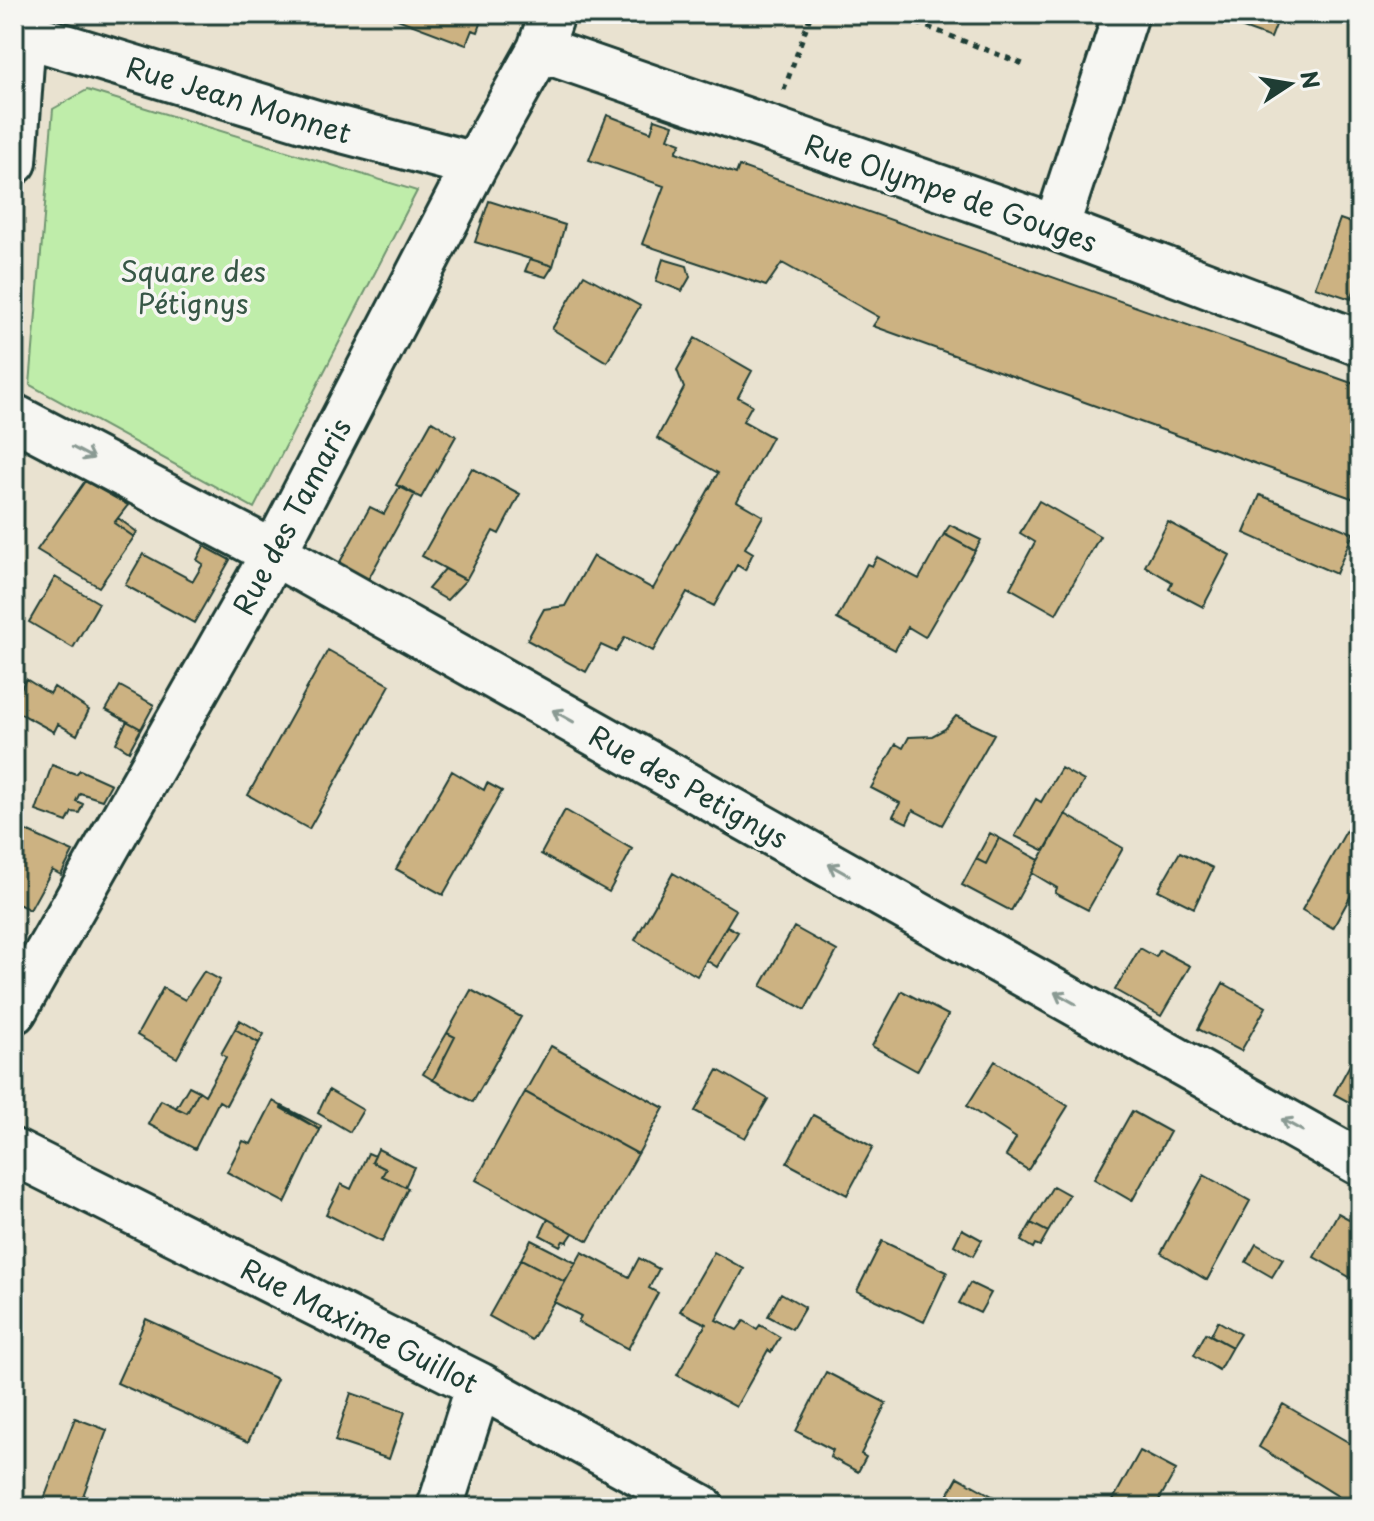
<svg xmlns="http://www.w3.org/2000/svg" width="1374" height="1521" font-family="'Playpen Sans',sans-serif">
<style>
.green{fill:#bfedaa;stroke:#6f956f;stroke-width:2}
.building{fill:#ccb282;stroke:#1f3d34;stroke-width:2}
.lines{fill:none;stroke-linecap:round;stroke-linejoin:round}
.minor-casing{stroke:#1f3d34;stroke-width:50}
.path{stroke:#1f3d34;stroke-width:5;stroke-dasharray:6 6;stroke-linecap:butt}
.minor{stroke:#f6f6f2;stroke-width:44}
.oneway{stroke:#8a9a93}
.labels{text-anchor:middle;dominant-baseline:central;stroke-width:7;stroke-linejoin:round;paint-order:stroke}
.street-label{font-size:28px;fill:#1f3d34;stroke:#f6f6f2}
.park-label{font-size:28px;fill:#375746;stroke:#f6f6f2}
</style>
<rect width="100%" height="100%" fill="#e9e2d0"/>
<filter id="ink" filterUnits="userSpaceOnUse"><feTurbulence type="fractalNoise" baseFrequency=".0125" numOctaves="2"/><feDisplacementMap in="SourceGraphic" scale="16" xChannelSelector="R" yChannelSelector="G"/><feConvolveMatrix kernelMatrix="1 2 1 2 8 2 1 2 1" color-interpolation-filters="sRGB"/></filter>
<g filter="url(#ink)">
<!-- green -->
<path class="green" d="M 87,90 L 417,191 L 254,508 L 30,385 L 53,109 Z"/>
<!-- building -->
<path class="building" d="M 399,14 L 482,14 L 484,15 L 478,32 L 472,30 L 466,45 L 397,19 Z
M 1204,14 L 1287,14 L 1284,22 L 1278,20 L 1271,38 Z
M 607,115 L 651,132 L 655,119 L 673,125 L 668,138 L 681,143 L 676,152 L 736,174 L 739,166 L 1360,386 L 1360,501 L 873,326 L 879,317 L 782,263 L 766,286 L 642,244 L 664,186 L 589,160 Z
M 489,201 L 565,225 L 553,266 L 475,242 Z
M 1340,219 L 1360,226 L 1360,275 L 1351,299 L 1315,287 Z
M 530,259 L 553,266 L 546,277 L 525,271 Z
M 663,259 L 687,266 L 690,277 L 682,291 L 656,281 Z
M 584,275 L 640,306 L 607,362 L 552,329 Z
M 695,338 L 752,371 L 738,397 L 752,405 L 743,421 L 772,437 L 737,501 L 763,516 L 745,548 L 753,553 L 745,570 L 737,565 L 714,606 L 687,592 L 653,651 L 625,637 L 616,652 L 601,645 L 586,672 L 527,640 L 544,609 L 565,606 L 593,556 L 653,589 L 718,473 L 657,438 L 684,388 L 677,370 Z
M 432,421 L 456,436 L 421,498 L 396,485 Z
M 472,468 L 520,494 L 499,534 L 493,531 L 466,580 L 422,556 Z
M 89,475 L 131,498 L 128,505 L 85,481 Z
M 85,481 L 128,505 L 114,523 L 134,537 L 99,587 L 37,550 Z
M 400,486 L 415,494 L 364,587 L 335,571 L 370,507 L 384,514 Z
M 1260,495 L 1353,533 L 1336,574 L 1244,533 Z
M 1039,501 L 1100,536 L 1056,614 L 1010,588 L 1035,542 L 1020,533 Z
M 118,518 L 137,532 L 134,537 L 114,523 Z
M 1168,522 L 1230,555 L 1203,607 L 1169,589 L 1172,582 L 1145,566 Z
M 950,525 L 981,540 L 975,551 L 944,534 Z
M 944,534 L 975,551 L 925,637 L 908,627 L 895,650 L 837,619 L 867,564 L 872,566 L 877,557 L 919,579 Z
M 204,546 L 230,560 L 194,623 L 125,585 L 143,554 L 193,581 L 203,564 L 197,560 Z
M 445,569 L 466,580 L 447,600 L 428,589 Z
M 55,577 L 99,603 L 73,648 L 29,622 Z
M 328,650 L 390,685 L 309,829 L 248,795 Z
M 26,679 L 50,694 L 54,687 L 89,710 L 77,735 L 58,724 L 54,732 L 14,710 L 14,701 Z
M 120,686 L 154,705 L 141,729 L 106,710 Z
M 956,716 L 994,734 L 942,825 L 913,810 L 907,823 L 893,816 L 900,803 L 871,788 L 896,744 L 903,748 L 909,737 L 932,736 L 945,729 Z
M 127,721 L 141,729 L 129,751 L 116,743 Z
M 52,765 L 76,774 L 80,770 L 111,784 L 102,800 L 80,793 L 76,801 L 83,804 L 79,813 L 72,812 L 67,822 L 36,811 Z
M 1061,768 L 1084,781 L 1045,851 L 1015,836 L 1036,799 L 1041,802 Z
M 452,771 L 484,790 L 487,783 L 502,791 L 443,895 L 396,869 Z
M 565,810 L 632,849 L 609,892 L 541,854 Z
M 1065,814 L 1123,848 L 1088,910 L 1055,893 L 1057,888 L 1032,873 Z
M 15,826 L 73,852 L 61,875 L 52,870 L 30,910 L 14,902 Z
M 1349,826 L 1360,832 L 1360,879 L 1333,928 L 1302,910 Z
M 990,833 L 999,838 L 986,864 L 976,859 Z
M 999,838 L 1039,860 L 1011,911 L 962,885 L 976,859 L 986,864 Z
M 1180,852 L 1213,868 L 1194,908 L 1158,890 Z
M 673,873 L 736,910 L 697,976 L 635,940 Z
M 727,926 L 738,932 L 717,967 L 706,960 Z
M 794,927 L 837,951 L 805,1010 L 761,986 Z
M 1140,948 L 1156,957 L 1160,950 L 1190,966 L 1161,1016 L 1115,990 Z
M 204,971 L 220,980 L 177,1058 L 137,1035 L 163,988 L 185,1000 Z
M 1223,983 L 1266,1007 L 1241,1051 L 1198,1029 Z
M 471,990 L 521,1017 L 473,1102 L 433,1080 L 455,1037 L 447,1033 Z
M 902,991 L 948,1015 L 917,1071 L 872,1046 Z
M 240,1020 L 264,1034 L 259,1043 L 235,1029 Z
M 235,1029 L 259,1043 L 226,1105 L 219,1101 L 195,1149 L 148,1124 L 161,1100 L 187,1113 L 199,1091 L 205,1095 L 226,1057 L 221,1054 Z
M 447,1033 L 455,1037 L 433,1080 L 423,1074 Z
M 551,1046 L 664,1108 L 638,1154 L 525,1092 Z
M 1360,1046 L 1360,1108 L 1334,1094 Z
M 995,1061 L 1068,1106 L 1028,1170 L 1006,1156 L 1016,1138 L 967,1106 Z
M 718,1070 L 768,1099 L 745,1138 L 695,1111 Z
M 189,1086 L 199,1091 L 187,1113 L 176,1108 Z
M 329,1090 L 363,1110 L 350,1132 L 318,1113 Z
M 525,1092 L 638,1154 L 588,1241 L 476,1180 Z
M 273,1101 L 320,1130 L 285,1203 L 227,1172 L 243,1141 L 251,1144 Z
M 282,1106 L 321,1126 L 320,1130 L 281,1108 Z
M 1132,1111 L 1170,1132 L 1132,1201 L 1094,1179 Z
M 813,1115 L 873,1147 L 847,1195 L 787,1163 Z
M 378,1149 L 414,1167 L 405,1187 L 382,1176 L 386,1169 L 372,1162 Z
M 368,1153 L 375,1156 L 372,1162 L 386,1169 L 382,1176 L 408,1188 L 382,1242 L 326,1214 L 341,1184 L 351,1189 Z
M 1204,1175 L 1250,1201 L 1207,1280 L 1161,1253 Z
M 1053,1186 L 1069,1195 L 1048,1232 L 1031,1223 Z
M 1338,1213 L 1360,1225 L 1360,1283 L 1314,1257 Z
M 548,1219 L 573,1233 L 567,1242 L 563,1241 L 560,1246 L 540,1235 Z
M 1031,1223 L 1048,1232 L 1040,1246 L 1035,1244 L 1033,1248 L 1021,1241 Z
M 962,1229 L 982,1240 L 973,1256 L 954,1245 Z
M 531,1240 L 576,1263 L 565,1282 L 521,1259 Z
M 882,1241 L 947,1272 L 924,1322 L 857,1291 Z
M 1256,1244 L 1283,1259 L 1272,1277 L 1246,1262 Z
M 582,1252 L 629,1277 L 639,1258 L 659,1269 L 649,1288 L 658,1293 L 628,1349 L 578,1322 L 581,1316 L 554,1302 Z
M 714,1252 L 744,1269 L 716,1320 L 737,1330 L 744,1321 L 757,1329 L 760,1325 L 780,1337 L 771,1352 L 768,1350 L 736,1407 L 677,1375 L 706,1324 L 680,1311 Z
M 521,1259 L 565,1282 L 532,1340 L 489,1316 Z
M 970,1283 L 991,1293 L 980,1313 L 959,1303 Z
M 781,1293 L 805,1307 L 792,1329 L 768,1316 Z
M 146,1319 L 277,1379 L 248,1442 L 117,1383 Z
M 1218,1321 L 1240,1334 L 1232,1347 L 1211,1335 Z
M 1206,1333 L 1232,1347 L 1219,1370 L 1194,1355 Z
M 826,1372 L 886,1403 L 861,1454 L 866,1457 L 858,1472 L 830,1457 L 833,1450 L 796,1431 Z
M 351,1393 L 405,1412 L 389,1459 L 335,1441 Z
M 1283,1404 L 1360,1449 L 1360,1484 L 1349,1503 L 1259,1447 Z
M 75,1418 L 107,1430 L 79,1507 L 41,1507 Z
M 1140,1451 L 1176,1470 L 1155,1507 L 1109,1507 Z
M 958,1477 L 1012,1507 L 948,1507 L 943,1504 Z"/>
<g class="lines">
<defs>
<path id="minor" d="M 25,14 L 23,34 L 316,123 L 475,165
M 540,49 L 1056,228 L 1360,343
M 14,162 L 23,34
M 1056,228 L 1126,14
M 14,417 L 274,553 L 1360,1163
M 14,1011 L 274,553 L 475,165 L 540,49 L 552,14
M 14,1152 L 479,1385 L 701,1507
M 440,1507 L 479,1385"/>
</defs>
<!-- minor casing -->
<use href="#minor" class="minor-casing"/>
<!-- path -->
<path class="path" d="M 894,14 L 1028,66
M 784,90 L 811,14"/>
<!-- minor -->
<use href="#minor" class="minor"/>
</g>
<!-- one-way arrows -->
<defs><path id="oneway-shaft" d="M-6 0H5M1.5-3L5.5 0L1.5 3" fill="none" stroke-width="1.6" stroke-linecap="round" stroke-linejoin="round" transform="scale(2)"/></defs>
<g class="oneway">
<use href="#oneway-shaft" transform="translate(83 453) rotate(28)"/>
<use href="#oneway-shaft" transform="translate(563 716) rotate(-151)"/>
<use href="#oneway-shaft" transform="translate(839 870) rotate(-151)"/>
<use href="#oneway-shaft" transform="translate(1065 998) rotate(-151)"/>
<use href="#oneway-shaft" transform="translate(1292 1125) rotate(-151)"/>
</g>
</g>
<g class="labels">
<!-- street labels -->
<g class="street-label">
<text transform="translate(239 99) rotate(17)">Rue Jean Monnet</text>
<text transform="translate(951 192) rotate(19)">Rue Olympe de Gouges</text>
<text transform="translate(291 516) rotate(-62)">Rue des Tamaris</text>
<text transform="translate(689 786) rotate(29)">Rue des Petignys</text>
<text transform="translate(360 1325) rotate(27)">Rue Maxime Guillot</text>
</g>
<!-- park labels -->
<g class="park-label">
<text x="193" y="270">Square des<tspan x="193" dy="32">Pétignys</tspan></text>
</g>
</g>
<!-- margin -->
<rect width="1374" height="1521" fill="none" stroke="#f6f6f2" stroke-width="48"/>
<rect x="24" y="24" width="1326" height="1473" fill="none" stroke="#1f3d34" stroke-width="3" filter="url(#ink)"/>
<!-- north arrow -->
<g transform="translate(1290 84) rotate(78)" stroke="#f6f6f2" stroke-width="6" paint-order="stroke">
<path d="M0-6L14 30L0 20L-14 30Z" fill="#1f3d34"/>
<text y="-12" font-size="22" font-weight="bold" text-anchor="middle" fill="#1f3d34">N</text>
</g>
</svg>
